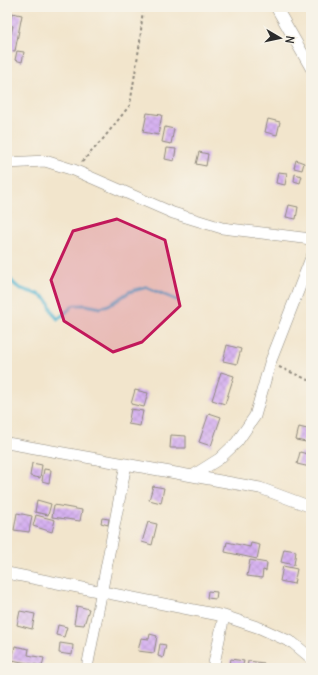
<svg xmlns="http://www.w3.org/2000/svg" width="318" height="675" font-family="Delius,sans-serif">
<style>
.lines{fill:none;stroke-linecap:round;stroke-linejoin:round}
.stream{stroke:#53b5d1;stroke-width:3.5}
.building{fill:url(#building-cross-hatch)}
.street-casing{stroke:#8e887c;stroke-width:12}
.path{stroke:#8e887c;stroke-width:2;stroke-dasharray:3 3;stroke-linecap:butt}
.street{stroke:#fff;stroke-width:11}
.marked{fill:#c2185b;fill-opacity:0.2;stroke:#c2185b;stroke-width:3;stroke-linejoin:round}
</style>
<defs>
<pattern id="building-cross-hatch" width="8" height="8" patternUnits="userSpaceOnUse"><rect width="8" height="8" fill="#d5b1f0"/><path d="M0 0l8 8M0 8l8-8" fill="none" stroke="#b798ce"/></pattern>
</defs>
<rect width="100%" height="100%" fill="#f7f3e8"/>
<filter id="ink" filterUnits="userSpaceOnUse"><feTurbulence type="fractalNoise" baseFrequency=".025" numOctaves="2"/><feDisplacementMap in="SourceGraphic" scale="8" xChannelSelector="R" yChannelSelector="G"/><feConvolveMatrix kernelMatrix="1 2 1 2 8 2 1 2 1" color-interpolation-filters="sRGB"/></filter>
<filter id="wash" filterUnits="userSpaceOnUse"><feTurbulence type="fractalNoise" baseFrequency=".012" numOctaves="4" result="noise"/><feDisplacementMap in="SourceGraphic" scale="16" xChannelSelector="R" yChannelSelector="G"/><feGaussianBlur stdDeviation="0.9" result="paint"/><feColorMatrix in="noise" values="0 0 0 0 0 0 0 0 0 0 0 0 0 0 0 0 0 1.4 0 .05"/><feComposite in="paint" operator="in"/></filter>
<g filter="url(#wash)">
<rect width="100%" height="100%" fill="#f2e5cc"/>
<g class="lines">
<!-- stream -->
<path class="stream" d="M 7,275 C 10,279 14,285 18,287 C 27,293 39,291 47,300 C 52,307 50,312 58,319 L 74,305 L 86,305 L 101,308 L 113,303 L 129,292 L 146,287 L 177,300"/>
</g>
<g id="blocks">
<!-- building -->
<path class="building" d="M 12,13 L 22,15 L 15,51 L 7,50 L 8,33 L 11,34 L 13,26 L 9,25 Z
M 17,51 L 24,52 L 22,62 L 15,60 Z
M 147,113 L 162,115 L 158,135 L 143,132 Z
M 268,119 L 280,122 L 277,135 L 265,132 Z
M 165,127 L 174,129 L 171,144 L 162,142 Z
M 167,148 L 176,149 L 174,161 L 165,159 Z
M 199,152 L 208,154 L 206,166 L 196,164 Z
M 296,160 L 304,163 L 302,170 L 294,168 Z
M 278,172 L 287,173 L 285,185 L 276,183 Z
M 295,174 L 302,176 L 300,183 L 294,181 Z
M 289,205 L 298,207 L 296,219 L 286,217 Z
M 227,345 L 241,349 L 237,364 L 223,361 Z
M 221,372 L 234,376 L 225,404 L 212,400 Z
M 135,390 L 148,393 L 144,407 L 131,404 Z
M 131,409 L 143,411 L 140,426 L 128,424 Z
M 209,413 L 221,417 L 211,446 L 199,442 Z
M 299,427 L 311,430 L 311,443 L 296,440 Z
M 171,435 L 186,436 L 186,448 L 170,448 Z
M 300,452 L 311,455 L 310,467 L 297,464 Z
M 32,463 L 42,465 L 40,478 L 30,476 Z
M 44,469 L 51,470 L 49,483 L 42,481 Z
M 153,486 L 164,488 L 161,503 L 149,500 Z
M 37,500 L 51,504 L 48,515 L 35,512 Z
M 54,505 L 82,510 L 80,521 L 52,517 Z
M 17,513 L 32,516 L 29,532 L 14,530 Z
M 36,515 L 55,520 L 52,532 L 33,526 Z
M 102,518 L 109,519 L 108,525 L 101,523 Z
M 148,522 L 157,524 L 152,545 L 142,542 Z
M 227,542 L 250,547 L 251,543 L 260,545 L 257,559 L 225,552 Z
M 284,549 L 296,551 L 294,565 L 281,562 Z
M 250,560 L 267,563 L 266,571 L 263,570 L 262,578 L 247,576 Z
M 283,566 L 297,569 L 294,584 L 280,581 Z
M 208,591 L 217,592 L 216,599 L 207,598 Z
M 77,606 L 89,609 L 84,625 L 74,624 Z
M 20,611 L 35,614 L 32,629 L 17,625 Z
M 58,625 L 67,627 L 64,637 L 56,635 Z
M 150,634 L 157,636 L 154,653 L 138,651 L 141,638 L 149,639 Z
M 60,643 L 73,645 L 72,655 L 59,653 Z
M 160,644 L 166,645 L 163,658 L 158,656 Z
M 15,646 L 29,649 L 28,655 L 44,658 L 42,666 L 12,660 Z
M 231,659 L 244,661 L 242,668 L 229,668 Z
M 248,661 L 264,663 L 263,668 L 247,668 Z"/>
</g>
</g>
<g filter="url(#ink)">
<use href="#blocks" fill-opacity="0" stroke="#8e887c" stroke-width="1"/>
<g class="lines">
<defs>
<path id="street" d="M 276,7 L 311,68
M 7,163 L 45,161 L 74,170 L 173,213 L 222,228 L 311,239
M 7,443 L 260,488 L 311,507
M 192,476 L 219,459 L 237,442 L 255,416 L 270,363 L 311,258
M 7,573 L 224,616 L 260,628 L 293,643 L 311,658
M 87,668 L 126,464
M 213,668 L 224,616"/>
</defs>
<!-- street casing -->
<use href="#street" class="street-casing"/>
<!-- path -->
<path class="path" d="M 82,162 L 103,139 L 130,105 L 140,42 L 143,7
M 279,367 L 311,381"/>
<!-- street -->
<use href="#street" class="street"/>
</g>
</g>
<!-- marked area -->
<path class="marked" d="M 117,219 L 165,240 L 180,306 L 142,342 L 113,352 L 64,321 L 51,280 L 73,231 Z"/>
<!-- margin -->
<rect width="318" height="675" fill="none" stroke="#f7f3e8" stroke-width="24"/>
<!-- north arrow -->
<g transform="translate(280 38) rotate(99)" stroke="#f7f3e8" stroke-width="3" paint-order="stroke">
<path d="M0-3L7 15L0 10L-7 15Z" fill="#2b2b2b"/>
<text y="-6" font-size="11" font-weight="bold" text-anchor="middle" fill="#2b2b2b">N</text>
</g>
</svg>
